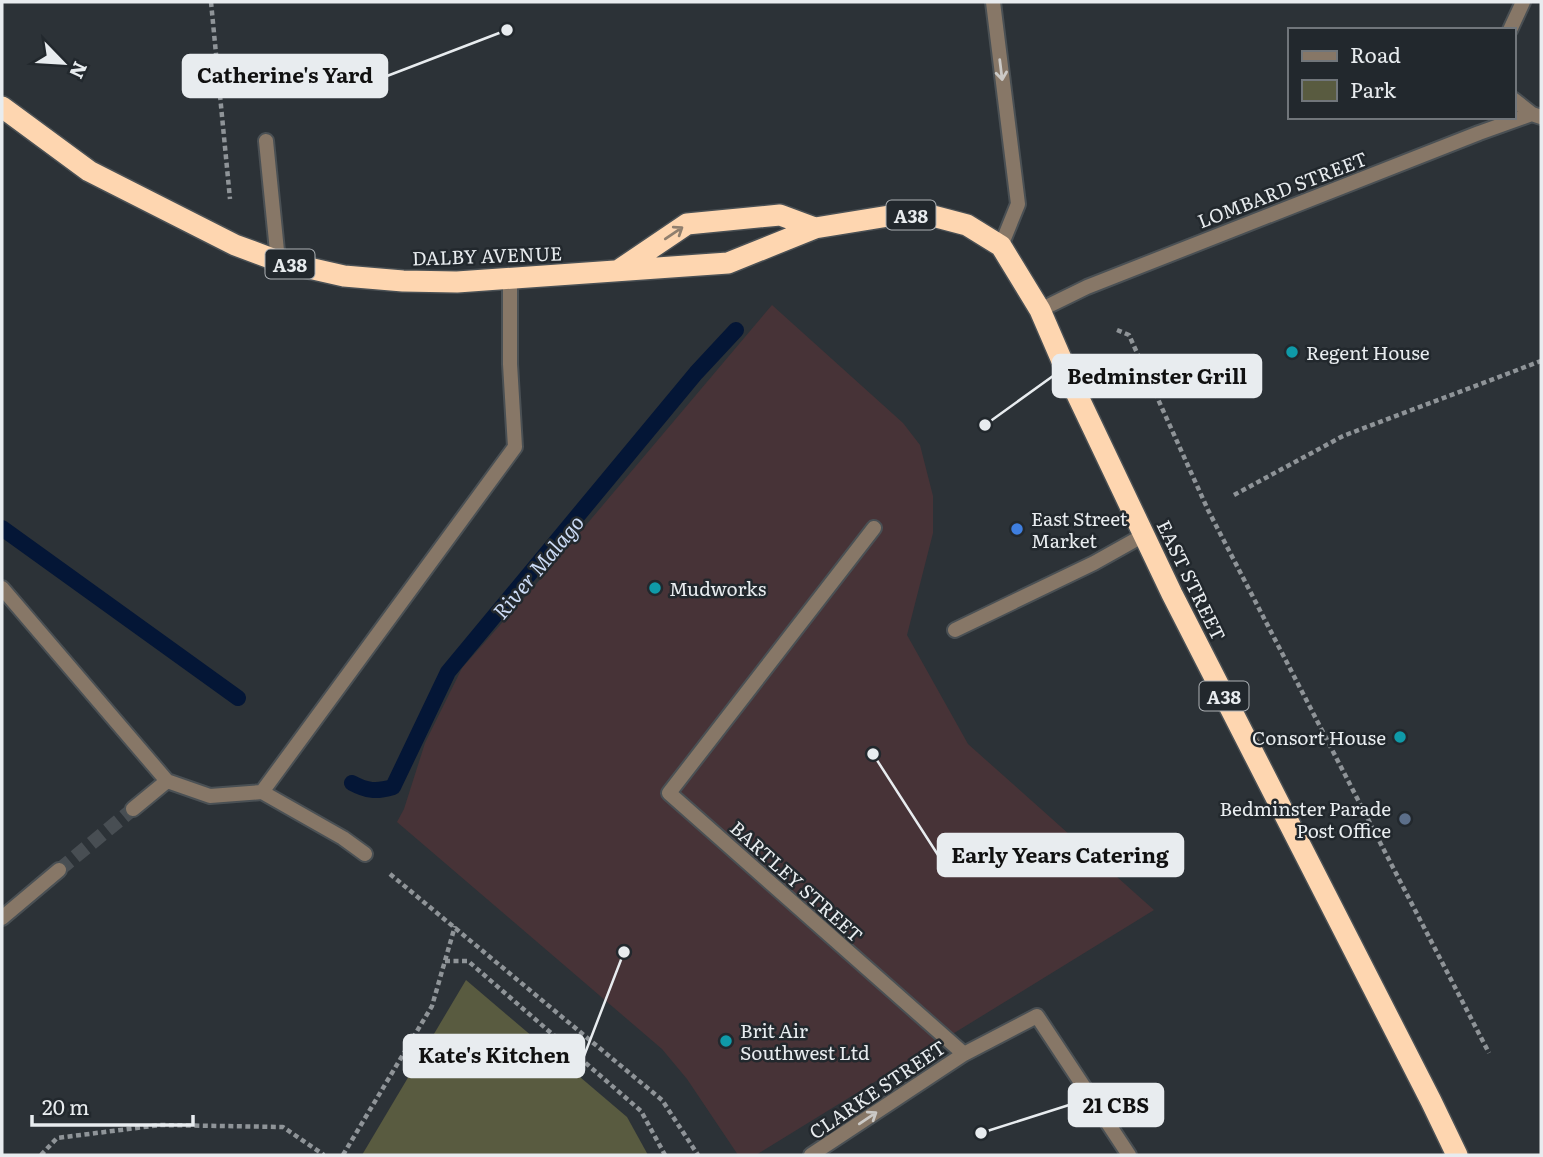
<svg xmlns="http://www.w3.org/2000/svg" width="1543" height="1157" font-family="Literata,serif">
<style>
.commercial{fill:#473337}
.green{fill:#595b40}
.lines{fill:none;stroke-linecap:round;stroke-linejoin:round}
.stream{stroke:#041636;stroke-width:16}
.street-tunnel{stroke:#484e53;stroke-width:14;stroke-dasharray:14 7;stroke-linecap:butt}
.lane-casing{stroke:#4a5054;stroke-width:18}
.street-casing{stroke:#4a5054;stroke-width:18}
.highway-casing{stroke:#4a5054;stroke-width:24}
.path{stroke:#8f9498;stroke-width:4.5;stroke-dasharray:5 3.5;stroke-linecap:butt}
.lane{stroke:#877767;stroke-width:14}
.street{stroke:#877767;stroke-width:14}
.highway{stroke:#fed6b0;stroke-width:21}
.oneway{stroke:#cbc9c6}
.oneway2{stroke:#907f6e}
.culture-dot{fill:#0f9aa8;stroke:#22282d;stroke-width:2.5}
.shop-dot{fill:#3f7fe0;stroke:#22282d;stroke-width:2.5}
.service-dot{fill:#5c6f8a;stroke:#22282d;stroke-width:2.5}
.labels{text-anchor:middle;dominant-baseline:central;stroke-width:5;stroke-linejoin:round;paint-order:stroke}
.shield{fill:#22282d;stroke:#adb1b5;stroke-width:2}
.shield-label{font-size:18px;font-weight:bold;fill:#e8ecef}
.street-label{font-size:19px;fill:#e8ecef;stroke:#22282d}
.poi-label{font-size:19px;fill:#e8ecef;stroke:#22282d;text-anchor:start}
.water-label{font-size:21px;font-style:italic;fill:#cbdaf4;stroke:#22282d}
.leader{fill:none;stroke:#e8ecef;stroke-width:2.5}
.callout-dot{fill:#e8ecef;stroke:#22282d;stroke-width:2.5}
.callout{fill:#e8ecef;stroke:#e8ecef;stroke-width:2.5}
.callout-label{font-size:21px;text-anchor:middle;font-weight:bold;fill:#111}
</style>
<rect width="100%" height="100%" fill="#2c3237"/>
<!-- commercial -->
<path class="commercial" d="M 772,305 L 903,423 L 920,445 L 933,496 L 933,533 L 907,635 L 968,744 L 1154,910 L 756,1155 L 738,1155 L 687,1079 L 662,1049 L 397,822 L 404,809 L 425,743 L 462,668 L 532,589 Z"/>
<!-- green -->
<path class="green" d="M 466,980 L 627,1117 L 648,1155 L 362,1155 Z"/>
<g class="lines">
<!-- stream -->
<path class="stream" d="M 2,528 L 238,698
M 352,783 C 367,791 376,792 393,787 L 448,672 L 696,373 L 736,330"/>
<!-- street-tunnel -->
<path class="street-tunnel" d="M 59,870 L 133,809"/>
<defs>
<path id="lane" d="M 266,141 L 278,261
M 955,630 L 1094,563 L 1144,535"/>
<path id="street" d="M 993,2 L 1018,204 L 1001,246
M 1510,30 L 1523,2
M 1513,99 L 1532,114
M 1040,310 L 1087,287 L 1479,133 L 1532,114 L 1541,117
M 874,528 L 669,793 L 964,1054 L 1037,1016 L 1129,1155
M 2,588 L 167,781
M 262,792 L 343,838 L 365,854
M 133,809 L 167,781 L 210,796 L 262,792 L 515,447 L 510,364 L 510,279
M 2,918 L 59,870
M 811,1155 L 964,1054"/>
<path id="highway" d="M 2,107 L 89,171 L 235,245 L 278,261 L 344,276 L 403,281 L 457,282 L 728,263 L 815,228 L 895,215 L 929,215 L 967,225 L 1001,246 L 1040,310 L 1072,384 L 1172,594 L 1431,1101 L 1457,1155
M 619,270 L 687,224 L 780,215 L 815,228"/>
</defs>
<!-- lane casing -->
<use href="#lane" class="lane-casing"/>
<!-- street casing -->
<use href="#street" class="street-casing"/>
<!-- highway casing -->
<use href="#highway" class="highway-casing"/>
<!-- path -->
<path class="path" d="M 211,2 L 230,199
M 1117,330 L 1129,335 L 1208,510 L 1489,1053
M 1234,495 L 1343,436 L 1541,361
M 390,874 L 662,1100 L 698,1155
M 445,961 L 468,961 L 641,1111 L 665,1155
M 41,1155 L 57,1138 L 160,1125 L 283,1127 L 324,1155
M 343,1155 L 432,1006 L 455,926"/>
<!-- lane -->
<use href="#lane" class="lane"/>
<!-- street -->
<use href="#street" class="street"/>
<!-- highway -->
<use href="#highway" class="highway"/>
</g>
<!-- one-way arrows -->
<defs><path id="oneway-shaft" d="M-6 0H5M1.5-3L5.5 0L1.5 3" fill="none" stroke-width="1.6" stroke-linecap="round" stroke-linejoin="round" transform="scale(1.75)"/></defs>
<g class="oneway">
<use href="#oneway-shaft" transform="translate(1001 70) rotate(83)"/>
<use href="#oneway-shaft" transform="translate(868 1118) rotate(-34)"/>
</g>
<use class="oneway2" href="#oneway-shaft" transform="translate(674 233) rotate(-34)"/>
<!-- markers -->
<g class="culture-dot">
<circle cx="1292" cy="352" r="7"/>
<circle cx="655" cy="588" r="7"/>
<circle cx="1400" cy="737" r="7"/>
<circle cx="726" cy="1041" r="7"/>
</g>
<circle class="shop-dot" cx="1017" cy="529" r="7"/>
<circle class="service-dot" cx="1405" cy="819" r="7"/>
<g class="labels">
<!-- shield labels -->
<g class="shield">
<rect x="886.5" y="200.5" width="49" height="29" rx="5"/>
<rect x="265.5" y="249.5" width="49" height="29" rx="5"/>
<rect x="1199.5" y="681.5" width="49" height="29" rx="5"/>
</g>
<g class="shield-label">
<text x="911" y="215">A38</text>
<text x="290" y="264">A38</text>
<text x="1224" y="696">A38</text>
</g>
<!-- street labels -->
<g class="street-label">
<text transform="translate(1282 189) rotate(-21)">LOMBARD STREET</text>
<text transform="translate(487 255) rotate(-2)">DALBY AVENUE</text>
<text transform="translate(1192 580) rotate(64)">EAST STREET</text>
<text transform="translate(797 881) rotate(42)">BARTLEY STREET</text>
<text transform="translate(877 1089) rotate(-34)">CLARKE STREET</text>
</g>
<!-- poi labels -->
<g class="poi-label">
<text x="1306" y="352">Regent House</text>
<text x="1031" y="518">East Street<tspan x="1031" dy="22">Market</tspan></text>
<text x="669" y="588">Mudworks</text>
<text x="1386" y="737" text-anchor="end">Consort House</text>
<text x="1391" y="808" text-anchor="end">Bedminster Parade<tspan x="1391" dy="22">Post Office</tspan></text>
<text x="740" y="1030">Brit Air<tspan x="740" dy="22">Southwest Ltd</tspan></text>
</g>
<!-- water labels -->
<g class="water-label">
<text transform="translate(537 566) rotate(-50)">River Malago</text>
</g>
</g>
<!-- callouts -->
<path class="leader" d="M507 30L387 76M985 425L1053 376M873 754L938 855M624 952L584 1056M981 1133L1069 1105"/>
<g class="callout-dot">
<circle cx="507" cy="30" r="7"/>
<circle cx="985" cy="425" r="7"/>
<circle cx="873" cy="754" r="7"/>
<circle cx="624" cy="952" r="7"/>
<circle cx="981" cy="1133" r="7"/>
</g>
<g class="callout">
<rect x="183" y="55" width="204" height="42" rx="7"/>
<rect x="1053" y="355" width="208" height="42" rx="7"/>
<rect x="938" y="834" width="245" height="42" rx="7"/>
<rect x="404" y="1035" width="180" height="42" rx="7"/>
<rect x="1069" y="1084" width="94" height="42" rx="7"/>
</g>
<g class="callout-label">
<text x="285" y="83">Catherine's Yard</text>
<text x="1157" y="384">Bedminster Grill</text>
<text x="1060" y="863">Early Years Catering</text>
<text x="494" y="1063">Kate's Kitchen</text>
<text x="1116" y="1113">21 CBS</text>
</g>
<!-- border -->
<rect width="1543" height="1157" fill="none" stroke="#e8ecef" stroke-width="7"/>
<!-- legend -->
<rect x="1288" y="28" width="228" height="91" fill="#22282d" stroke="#71767b" stroke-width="2"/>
<rect x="1302" y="51" width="35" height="10" fill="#877767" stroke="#71767b" stroke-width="2"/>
<text x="1350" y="63" font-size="21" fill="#e8ecef">Road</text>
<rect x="1302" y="80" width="35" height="21" fill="#595b40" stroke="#71767b" stroke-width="2"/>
<text x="1350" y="98" font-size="21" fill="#e8ecef">Park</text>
<!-- north arrow -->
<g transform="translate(63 63) rotate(115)" stroke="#22282d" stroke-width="5" paint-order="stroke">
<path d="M0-5L12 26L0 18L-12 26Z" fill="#e8ecef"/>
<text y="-10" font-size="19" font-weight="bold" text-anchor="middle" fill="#e8ecef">N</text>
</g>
<!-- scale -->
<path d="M32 1115v10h161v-10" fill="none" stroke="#e8ecef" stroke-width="3.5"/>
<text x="42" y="1115" font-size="21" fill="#e8ecef" stroke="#22282d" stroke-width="5" paint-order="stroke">20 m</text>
</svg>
